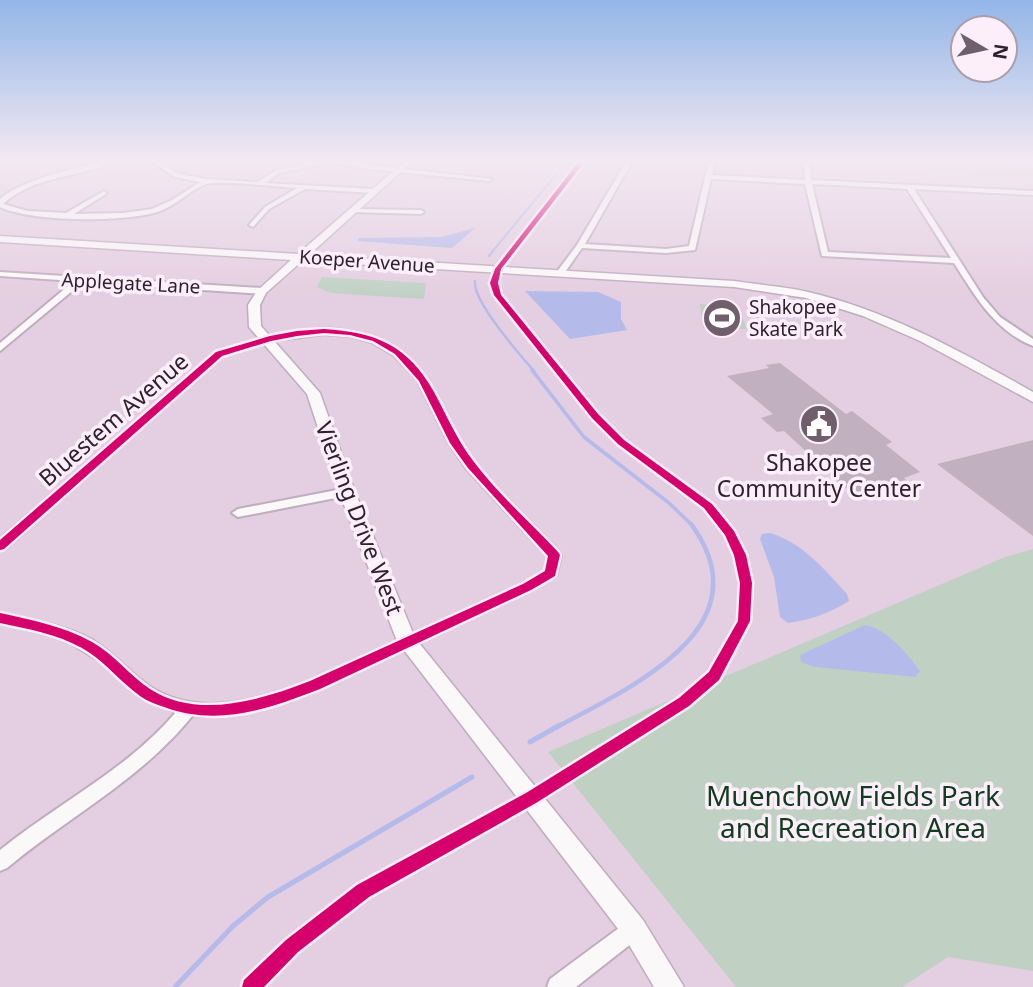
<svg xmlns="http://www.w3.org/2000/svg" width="1033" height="987" font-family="'Noto Sans',sans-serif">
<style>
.green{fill:#c0d1c4}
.water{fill:#b4bae9}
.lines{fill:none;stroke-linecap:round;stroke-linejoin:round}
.stream-far4{stroke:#b4bae9;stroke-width:2}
.stream-far3{stroke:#b4bae9;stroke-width:2.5}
.stream-far2{stroke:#b4bae9;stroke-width:3.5}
.stream-far1{stroke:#b4bae9;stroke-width:4.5}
.stream{stroke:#b4bae9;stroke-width:5}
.building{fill:#c1b0bf}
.minor-casing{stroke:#bfadbd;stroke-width:4}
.tertiary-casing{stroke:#bfadbd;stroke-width:3}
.minor{fill:#fbf8fa;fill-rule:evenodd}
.tertiary{fill:#fbf8fa;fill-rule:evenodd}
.cycleway-casing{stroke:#fceffa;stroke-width:5}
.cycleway{fill:#d6006c;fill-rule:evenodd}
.labels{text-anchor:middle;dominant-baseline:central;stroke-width:7;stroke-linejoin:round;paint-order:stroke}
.far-street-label{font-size:19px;fill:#31212f;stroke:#fceffa}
.far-poi-label{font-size:19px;fill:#31212f;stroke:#fceffa;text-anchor:start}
.street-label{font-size:23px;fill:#31212f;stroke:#fceffa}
.poi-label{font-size:23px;fill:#31212f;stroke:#fceffa}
.near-park-label{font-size:28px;fill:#113c1f;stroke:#fceffa}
</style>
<rect width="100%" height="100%" fill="#e4cee1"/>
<!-- green -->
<path class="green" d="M 922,160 L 1033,160 L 1033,177 L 931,173 Z
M 322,277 L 426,283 L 424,299 L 330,293 L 317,287 Z
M 700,304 L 738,307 L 747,329 L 703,328 Z
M 1033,549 L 1033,971 L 948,957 L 902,987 L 736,987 L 548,752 L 1005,557 Z"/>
<!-- water -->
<path class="water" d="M 475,228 L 452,248 L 357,241 L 359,238 L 441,237 Z
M 525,291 L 598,292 L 621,302 L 621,319 L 627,330 L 570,339 Z
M 770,533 C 803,543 824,569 847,594 L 849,601 C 830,613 810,620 788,623 L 780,617 L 774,577 L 760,539 L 762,534 Z
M 865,625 C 886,628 908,654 920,671 L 915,677 L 815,667 L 801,662 L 800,655 Z"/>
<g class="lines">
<!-- stream-far4 -->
<path class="stream-far4" d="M 492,252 L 568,160"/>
<!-- stream-far3 -->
<path class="stream-far3" d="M 489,256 L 493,251
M 475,281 C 472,301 520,355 534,371"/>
<!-- stream-far2 -->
<path class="stream-far2" d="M 532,370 L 584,437 L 669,503 L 693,526"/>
<!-- stream-far1 -->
<path class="stream-far1" d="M 557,727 C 631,687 767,627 691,524"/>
<!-- stream -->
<path class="stream" d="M 530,742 L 560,725
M 175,987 L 233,926 L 268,897 L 472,777"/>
</g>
<!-- building -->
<path class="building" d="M 780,363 L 846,414 L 852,411 L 892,442 L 886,445 L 920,472 L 904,478 L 908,482 L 852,494 L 784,431 L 777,432 L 761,418 L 773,414 L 727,376 L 769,368 L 766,365 Z
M 1033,440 L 1033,536 L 937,464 Z"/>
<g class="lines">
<defs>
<path id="minor" d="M 110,160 L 120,160 C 83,177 34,175 3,204 L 28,211 L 66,213 L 104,191 L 106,192 L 106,194 L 74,214 L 123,213 L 152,209 L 172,200 L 200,182 L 175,177 L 149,160 L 159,162 L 183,160 L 163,164 L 179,174 L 206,179 L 257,182 L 275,171 L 324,160 L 340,160 L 369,165 L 492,179 L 489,181 L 369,169 L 331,162 L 279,173 L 265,183 L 373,189 L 376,191 L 373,193 L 305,189 L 269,209 L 253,227 L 249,225 L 265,207 L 297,188 C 281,187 216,180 206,184 C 190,190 177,205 160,211 C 127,223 31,222 0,207 L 0,199 C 22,179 80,167 110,160 Z
M 627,160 L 633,160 L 585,244 L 666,249 L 689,246 L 709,160 L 715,160 L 712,175 L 805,180 L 804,160 L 875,160 L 872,162 L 810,162 L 811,180 L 1033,191 L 1033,195 L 914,189 L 983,297 L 1000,317 L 1033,339 L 1033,346 C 995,331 975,296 954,263 L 822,256 L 805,184 L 711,179 L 695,250 L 666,253 L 582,248 L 563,275 L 557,275 L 556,273 L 577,245 ZM 812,184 L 907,189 L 951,258 L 828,252 Z
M 352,209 L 421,210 L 424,212 L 421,214 L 350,212 L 350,210 Z
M 0,272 L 262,288 L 266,291 L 262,294 L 83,282 L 0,351 L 0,343 L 74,281 L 0,276 Z
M 324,328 C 435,336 419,391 474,462 C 499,494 531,522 559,552 L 561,555 L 556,576 L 532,590 L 321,689 C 278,706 238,719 193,715 C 141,780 69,816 7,868 L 0,871 L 0,850 C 58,803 127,770 176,712 L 140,697 L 101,662 L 71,643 L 49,635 L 0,623 L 0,613 C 31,620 64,625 92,640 C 114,653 129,673 150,687 C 198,719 261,699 309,681 L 522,584 L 545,571 L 547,556 L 467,469 L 449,443 L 418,381 L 394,355 L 372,342 L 350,336 L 324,334 L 271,341 L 222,356 L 5,549 L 0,550 L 0,539 L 216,352 L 270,336 Z
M 347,488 L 353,492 L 351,495 L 238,517 L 232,513 L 238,509 Z
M 634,919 L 641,922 L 644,929 L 641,936 L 576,987 L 547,987 L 550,979 L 627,922 Z"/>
<path id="tertiary" d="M 406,160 L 414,160 L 309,255 L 734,281 C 759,285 784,286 808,292 C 889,311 962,352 1033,392 L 1033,402 L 920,341 L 863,316 L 806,298 L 734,287 L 302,261 L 266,293 L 260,305 L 261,326 L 320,393 L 355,492 L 415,638 L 643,920 L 684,987 L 654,987 L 625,938 L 397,641 L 339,492 L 307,394 L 249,327 L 248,305 L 257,291 L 291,260 L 0,242 L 0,236 L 298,254 Z"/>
</defs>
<!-- minor casing -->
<use href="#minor" class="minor-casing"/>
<!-- tertiary casing -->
<use href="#tertiary" class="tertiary-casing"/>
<!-- minor -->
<use href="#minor" class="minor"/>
<!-- tertiary -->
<use href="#tertiary" class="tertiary"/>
<defs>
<path id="cycleway" d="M 580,160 L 586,160 L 501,269 L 498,283 L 501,295 L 598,414 L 624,440 L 712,504 L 734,531 L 746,555 L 752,583 L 750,621 L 719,680 L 689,706 L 536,803 L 369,897 L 298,952 L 264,987 L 242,987 L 244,980 L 286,940 L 357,885 L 526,793 L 679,698 L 709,672 L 738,621 L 740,583 L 734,555 L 725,535 L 704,508 L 618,444 L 592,418 L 494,295 L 490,283 L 495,269 Z
M 324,329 C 375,332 408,345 434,392 C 447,416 457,440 474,462 C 499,495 530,522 558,552 L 560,555 L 555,576 L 531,590 L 320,689 C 268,709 219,727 164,707 C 155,704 147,701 140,696 C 119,681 104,660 82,648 C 57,634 28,629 0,623 L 0,613 C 31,620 64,626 92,642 C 114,654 129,675 150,689 C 198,720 261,700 310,681 L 523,584 L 545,571 L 548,556 L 468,468 L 450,443 L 419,381 L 395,354 L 373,341 L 350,335 L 324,333 L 297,336 L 271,341 L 222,356 L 4,549 L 0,550 L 0,540 L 216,352 L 270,336 L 297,331 Z"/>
</defs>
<!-- cycleway casing -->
<use href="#cycleway" class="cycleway-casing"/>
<!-- cycleway -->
<use href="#cycleway" class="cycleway"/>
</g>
<!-- sky -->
<linearGradient id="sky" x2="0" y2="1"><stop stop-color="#93b6e8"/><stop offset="0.54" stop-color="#f3e9f2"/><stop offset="1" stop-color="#f3e9f2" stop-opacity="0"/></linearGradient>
<rect width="1033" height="298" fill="url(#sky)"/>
<!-- icons -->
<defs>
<symbol id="stadium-disc" viewBox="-11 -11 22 22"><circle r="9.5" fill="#705e6d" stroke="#fceffa"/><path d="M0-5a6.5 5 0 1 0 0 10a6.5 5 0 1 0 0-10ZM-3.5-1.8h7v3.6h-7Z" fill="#fff"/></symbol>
<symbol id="civic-disc" viewBox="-11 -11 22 22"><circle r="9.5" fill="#705e6d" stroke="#fceffa"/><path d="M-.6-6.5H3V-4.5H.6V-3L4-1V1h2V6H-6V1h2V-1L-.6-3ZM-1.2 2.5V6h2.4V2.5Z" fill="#fff"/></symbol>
</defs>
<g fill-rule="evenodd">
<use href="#stadium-disc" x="700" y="296" width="44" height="44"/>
<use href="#civic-disc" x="797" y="402" width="44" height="44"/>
</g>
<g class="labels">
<!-- far-street labels -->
<g class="far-street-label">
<text transform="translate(367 261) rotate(4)">Koeper Avenue</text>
<text transform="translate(131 283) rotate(3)">Applegate Lane</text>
</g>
<!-- far-poi labels -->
<g class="far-poi-label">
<text x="749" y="307">Shakopee<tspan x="749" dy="22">Skate Park</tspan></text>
</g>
<!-- street labels -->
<g class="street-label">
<text transform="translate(113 419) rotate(-41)">Bluestem Avenue</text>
<text transform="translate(360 518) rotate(69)">Vierling Drive West</text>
</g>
<!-- poi labels -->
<g class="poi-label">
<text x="819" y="462">Shakopee<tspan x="819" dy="26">Community Center</tspan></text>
</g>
<!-- near-park labels -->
<g class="near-park-label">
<text x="853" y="795">Muenchow Fields Park<tspan x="853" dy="32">and Recreation Area</tspan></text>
</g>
</g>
<!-- north arrow -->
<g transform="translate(984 49) rotate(99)"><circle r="33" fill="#fceffa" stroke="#ab9da9" stroke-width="2"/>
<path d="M0-5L12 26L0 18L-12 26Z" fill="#705e6d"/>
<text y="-10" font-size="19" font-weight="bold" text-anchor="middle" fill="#31212f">N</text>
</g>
</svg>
